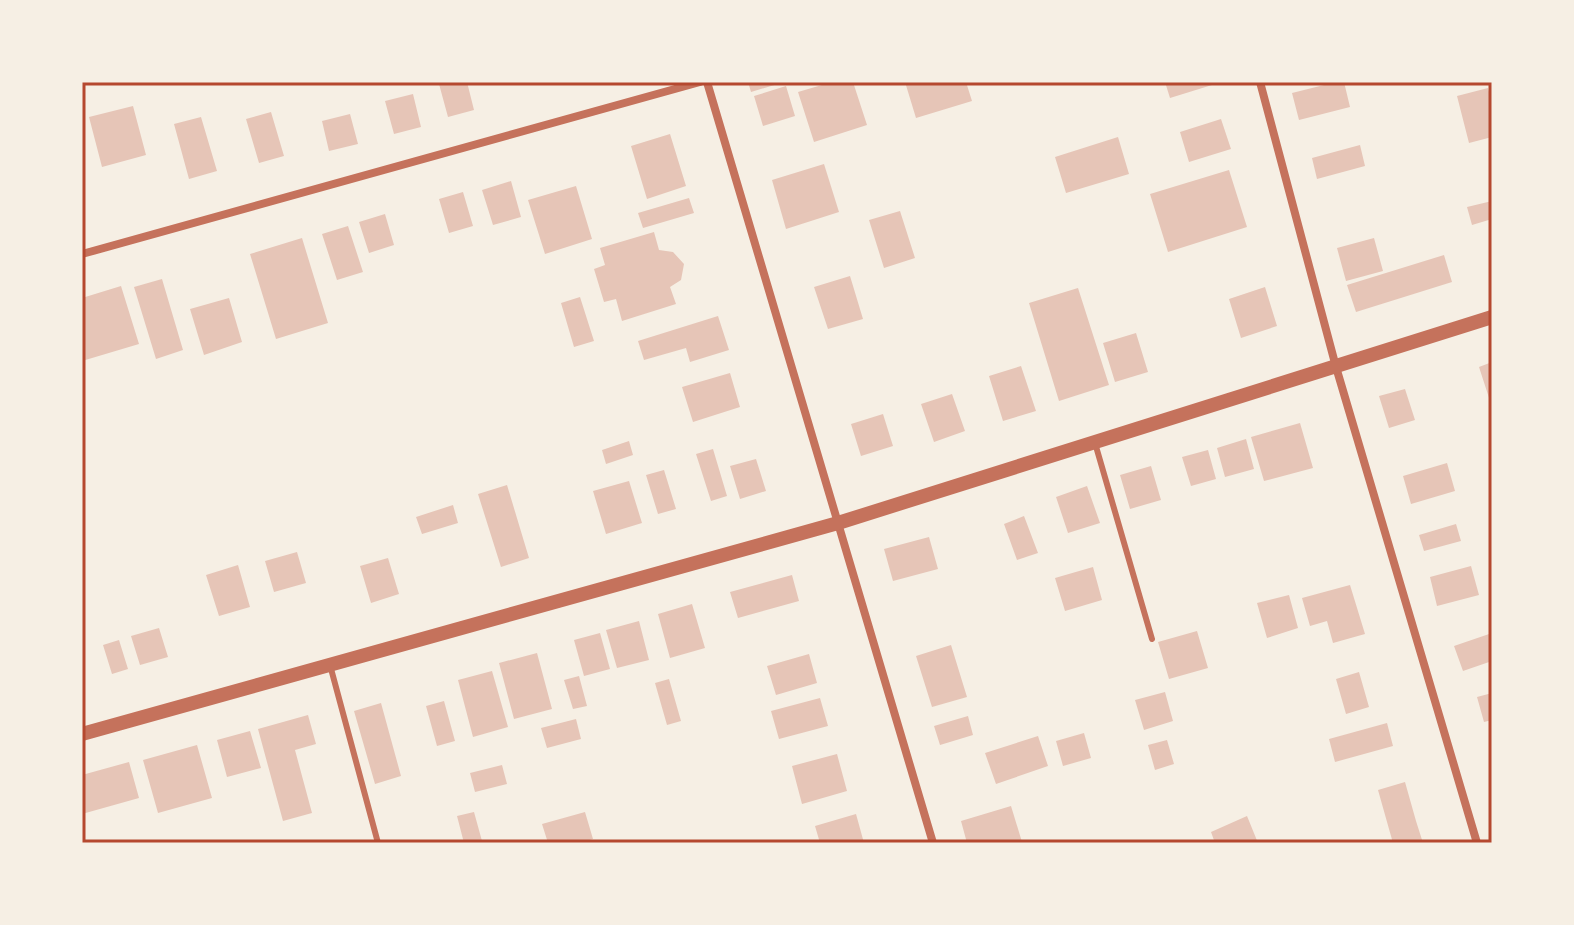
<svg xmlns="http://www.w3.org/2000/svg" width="1574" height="925" font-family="'IBM Plex Sans',sans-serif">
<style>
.building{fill:#e6c5b7}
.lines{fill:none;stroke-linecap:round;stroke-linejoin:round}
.service{stroke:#c5725c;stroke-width:6}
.minor{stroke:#c5725c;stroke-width:8}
.tertiary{stroke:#c5725c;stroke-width:14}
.neatline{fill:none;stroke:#b5482f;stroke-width:3}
</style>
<rect width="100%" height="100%" fill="#f6efe4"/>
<!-- building -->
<path class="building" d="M 447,82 L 467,82 L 474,110 L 448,117 L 439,84 Z
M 748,82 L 781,82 L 781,83 L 751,92 Z
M 832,82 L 853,82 L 867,125 L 814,142 L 798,92 Z
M 905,82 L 966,82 L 972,101 L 916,118 Z
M 1165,82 L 1211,82 L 1212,85 L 1170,98 Z
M 1336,82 L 1344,82 L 1350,107 L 1299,120 L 1292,93 Z
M 786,86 L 795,116 L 763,126 L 754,96 Z
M 1488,88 L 1492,104 L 1492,137 L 1469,143 L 1457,96 Z
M 413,94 L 421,127 L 394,134 L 385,101 Z
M 133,106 L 146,155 L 102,167 L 89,117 Z
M 271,112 L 284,156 L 259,163 L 246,119 Z
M 350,114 L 358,144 L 329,151 L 322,121 Z
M 201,117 L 217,171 L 189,179 L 174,124 Z
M 1221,119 L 1231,149 L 1189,162 L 1180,132 Z
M 670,134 L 686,186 L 647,199 L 631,146 Z
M 1118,137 L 1129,174 L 1066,193 L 1055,157 Z
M 1360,145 L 1365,166 L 1317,179 L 1312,158 Z
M 824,164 L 839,212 L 786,229 L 772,180 Z
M 1229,170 L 1247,227 L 1168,252 L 1150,194 Z
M 511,181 L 521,217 L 493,225 L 482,190 Z
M 576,186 L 592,239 L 545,254 L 528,200 Z
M 463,192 L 473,226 L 449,233 L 439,199 Z
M 689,198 L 694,213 L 643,228 L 638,213 Z
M 1492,201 L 1492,219 L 1472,225 L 1467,207 Z
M 900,211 L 915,258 L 884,268 L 869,220 Z
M 385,214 L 394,245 L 369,253 L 359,222 Z
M 348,226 L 363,272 L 337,280 L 322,234 Z
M 654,232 L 659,250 L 673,252 L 684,264 L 681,280 L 670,287 L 676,304 L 622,321 L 616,299 L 604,302 L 594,269 L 605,265 L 600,248 Z
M 302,238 L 328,323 L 276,339 L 250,254 Z
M 1374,238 L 1383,271 L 1346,281 L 1337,248 Z
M 1444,255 L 1452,282 L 1356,312 L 1347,285 Z
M 850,276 L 863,319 L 828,329 L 814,287 Z
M 162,279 L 183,350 L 156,359 L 134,287 Z
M 121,286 L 139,344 L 82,361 L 82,298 Z
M 1265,287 L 1277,326 L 1241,338 L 1229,299 Z
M 1078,288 L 1109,385 L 1059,401 L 1029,303 Z
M 580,297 L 594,341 L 574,347 L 561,303 Z
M 229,298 L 242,342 L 204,355 L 190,309 Z
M 718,316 L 729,350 L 690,362 L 686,348 L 644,360 L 638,341 Z
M 1136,333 L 1148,372 L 1115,382 L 1103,343 Z
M 1492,362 L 1492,404 L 1491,404 L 1479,367 Z
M 1021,366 L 1036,411 L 1003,421 L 989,376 Z
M 730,373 L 740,407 L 693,422 L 682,387 Z
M 1405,389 L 1415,420 L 1389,428 L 1379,396 Z
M 952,394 L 965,431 L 934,442 L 921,404 Z
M 883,414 L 893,446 L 861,456 L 851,424 Z
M 1300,423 L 1313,468 L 1264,481 L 1251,437 Z
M 1246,439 L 1254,469 L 1225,477 L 1217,448 Z
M 629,441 L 633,455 L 606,464 L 602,450 Z
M 713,449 L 727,496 L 711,501 L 696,454 Z
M 1208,450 L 1216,479 L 1191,486 L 1182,457 Z
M 756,459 L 766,491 L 740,499 L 730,466 Z
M 1447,463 L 1455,491 L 1411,504 L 1403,476 Z
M 1151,466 L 1161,500 L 1130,509 L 1120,475 Z
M 664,470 L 676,509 L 658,514 L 646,475 Z
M 629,481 L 642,523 L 606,534 L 593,491 Z
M 507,485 L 529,558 L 501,567 L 478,494 Z
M 1087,486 L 1100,523 L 1068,533 L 1056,497 Z
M 453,505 L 458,523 L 422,534 L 416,517 Z
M 1024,516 L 1038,553 L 1017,560 L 1004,524 Z
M 1456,524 L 1461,541 L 1424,551 L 1419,535 Z
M 929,537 L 938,569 L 893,581 L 884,549 Z
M 297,552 L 306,583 L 274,592 L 265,561 Z
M 388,558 L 399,594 L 371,603 L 360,566 Z
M 238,565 L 250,607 L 219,616 L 206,575 Z
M 1471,566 L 1479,595 L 1437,606 L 1430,577 Z
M 1093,567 L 1102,600 L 1065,611 L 1055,578 Z
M 792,575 L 799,601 L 738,618 L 730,592 Z
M 1350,585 L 1365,634 L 1333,643 L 1327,621 L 1310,626 L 1302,598 Z
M 1289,595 L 1298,628 L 1267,638 L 1257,603 Z
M 692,604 L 705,648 L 670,658 L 658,614 Z
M 639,621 L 649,660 L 617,668 L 606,630 Z
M 159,628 L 168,657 L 140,665 L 131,636 Z
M 1197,631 L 1208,668 L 1169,679 L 1158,642 Z
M 600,633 L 610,669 L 584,676 L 574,640 Z
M 1492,633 L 1492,661 L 1463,671 L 1454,646 Z
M 119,640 L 128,669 L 112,674 L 103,645 Z
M 951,645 L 967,697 L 932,707 L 916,656 Z
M 537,653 L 552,709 L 514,719 L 499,663 Z
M 809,654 L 817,683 L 776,695 L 767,666 Z
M 492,671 L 508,727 L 473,737 L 458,680 Z
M 1359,672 L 1369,707 L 1346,714 L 1336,679 Z
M 579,676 L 587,706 L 573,709 L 564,680 Z
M 669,679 L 681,721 L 667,725 L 655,683 Z
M 1165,692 L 1173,721 L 1144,730 L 1135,700 Z
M 1492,693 L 1492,720 L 1484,722 L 1477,697 Z
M 820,698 L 828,726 L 779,739 L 771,711 Z
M 444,701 L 455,741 L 437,746 L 426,706 Z
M 381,703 L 401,776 L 375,784 L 354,711 Z
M 308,715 L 316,744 L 295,750 L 312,813 L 283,821 L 258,729 Z
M 968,716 L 973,735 L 940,745 L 934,726 Z
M 576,719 L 581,739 L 547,748 L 541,728 Z
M 1387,723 L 1393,746 L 1335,762 L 1329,739 Z
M 250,731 L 261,768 L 227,777 L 217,740 Z
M 1084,733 L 1091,758 L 1063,766 L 1056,741 Z
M 1038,736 L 1048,766 L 996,784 L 985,753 Z
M 1167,740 L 1174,764 L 1155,770 L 1148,745 Z
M 197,745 L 212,798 L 158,813 L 143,760 Z
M 837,754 L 847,791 L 802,804 L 792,766 Z
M 129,762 L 139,798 L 82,814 L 82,775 Z
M 502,765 L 507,784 L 475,792 L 470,773 Z
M 1405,782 L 1416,821 L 1423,843 L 1393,843 L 1389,829 L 1378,790 Z
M 1011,806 L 1022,842 L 967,843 L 961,821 Z
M 474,812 L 482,841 L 464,843 L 457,816 Z
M 585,812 L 593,839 L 579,843 L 548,843 L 542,824 Z
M 856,814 L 864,843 L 820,843 L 815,826 Z
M 1247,816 L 1258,843 L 1215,843 L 1211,832 Z"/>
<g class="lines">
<!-- service -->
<path class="service" d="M 1095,443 L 1152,639
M 330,665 L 378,843"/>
<!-- minor -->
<path class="minor" d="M 707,82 L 933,843
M 1260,82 L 1336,367 L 1477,843
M 82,254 L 700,82"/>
<!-- tertiary -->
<path class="tertiary" d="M 82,734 L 838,523 L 1492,317"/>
</g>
<!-- border -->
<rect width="1574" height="925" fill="none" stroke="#f6efe4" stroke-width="168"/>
<rect x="84" y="84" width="1406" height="757" class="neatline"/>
</svg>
